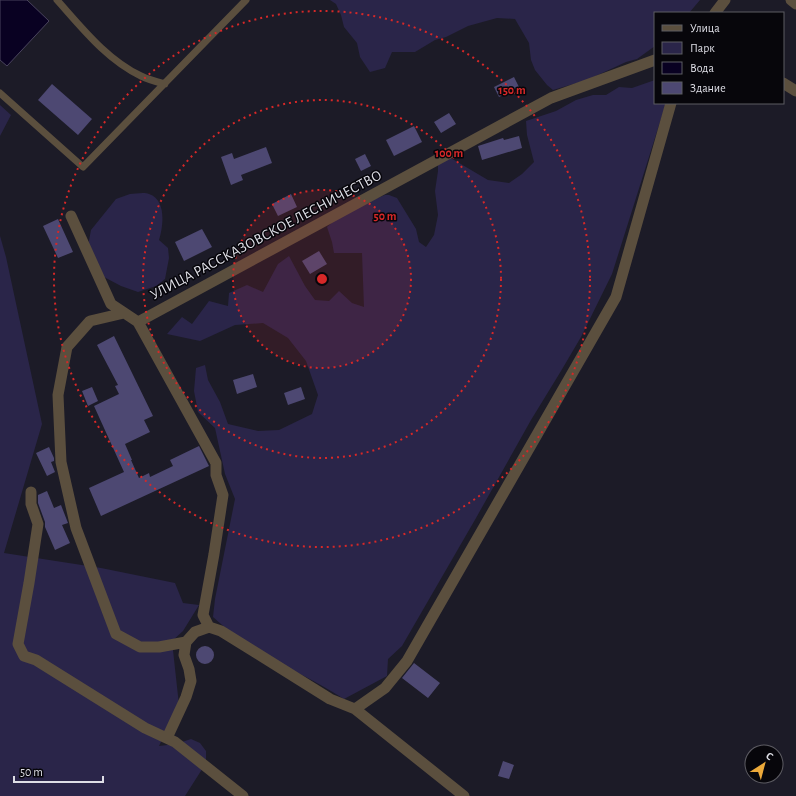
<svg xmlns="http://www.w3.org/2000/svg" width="796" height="796" font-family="'Alegreya Sans',sans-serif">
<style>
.green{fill:#2a2549}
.water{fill:#090122;stroke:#49435d}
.building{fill:#4d4872}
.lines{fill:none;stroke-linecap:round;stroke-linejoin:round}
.service{stroke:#5b4f3e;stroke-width:7}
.minor{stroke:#5b4f3e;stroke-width:11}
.ring{fill:none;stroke:#d62828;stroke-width:2;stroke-dasharray:2 4}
.labels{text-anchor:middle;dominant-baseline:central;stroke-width:3;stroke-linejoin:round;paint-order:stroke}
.street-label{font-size:15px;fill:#dedee6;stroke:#07060b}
.centre{fill:#d62828;stroke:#07060b;stroke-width:2}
.ring-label{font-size:12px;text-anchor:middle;font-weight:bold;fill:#d62828;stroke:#07060b;stroke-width:3;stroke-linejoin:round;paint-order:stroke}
</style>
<rect width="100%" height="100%" fill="#1c1b27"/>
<!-- green -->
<path class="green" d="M 330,0 L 700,0 L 689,13 L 655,13 L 655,46 L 637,59 L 626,62 L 587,80 L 553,90 L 547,85 L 535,70 L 531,60 L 529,43 L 515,19 L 497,18 L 468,26 L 446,37 L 435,40 L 415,52 L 392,52 L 385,68 L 370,72 L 360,57 L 357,43 L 344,27 L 341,15 L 336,4 Z
M 655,80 L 655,103 L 666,103 L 612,274 L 581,337 L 561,371 L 531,420 L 476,518 L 402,646 L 388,659 L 387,676 L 344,699 C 308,676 266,659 232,633 C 225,628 219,622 213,617 L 215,599 L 235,499 L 225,474 L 215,428 L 198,412 L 194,391 L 196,368 L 205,365 L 208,380 L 220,402 L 228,424 L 258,431 L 279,430 L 312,414 L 318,395 L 306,361 L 288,338 L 263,323 L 235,325 L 200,341 L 167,334 L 182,317 L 192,324 L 209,301 L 228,306 L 229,293 L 247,285 L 263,292 L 278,264 L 289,256 L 305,286 L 315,300 L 329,301 L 339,291 L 352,303 L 364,307 L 362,253 L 334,253 L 332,242 L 327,227 L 336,219 L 375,199 L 385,195 L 389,195 L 397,198 L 416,229 L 419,242 L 426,247 L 434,235 L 438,215 L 435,191 L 438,171 L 438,165 L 449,157 L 488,180 L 509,183 L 522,174 L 534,162 L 527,135 L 526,121 L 556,111 L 576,100 L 593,95 L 606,95 L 619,87 L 632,88 Z
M 0,105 L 11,115 L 0,136 Z
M 130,194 C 135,194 144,192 149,194 C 167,200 163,227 159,240 L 168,248 L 169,258 L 165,279 L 156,286 L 138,292 L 121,286 L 104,277 L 88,246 L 91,230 L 116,199 Z
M 0,236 L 6,257 L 42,424 L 4,553 L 101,568 L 175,583 L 183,603 L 199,605 L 183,631 L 172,641 L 179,705 L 159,746 L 176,744 L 191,739 L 200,743 L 206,751 L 206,763 L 185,796 L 0,796 Z"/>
<!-- water -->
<path class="water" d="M 0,0 L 27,0 L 49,21 L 7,66 L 0,60 Z"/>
<!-- building -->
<path class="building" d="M 514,77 L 519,87 L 499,97 L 494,87 Z
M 52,84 L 92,119 L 78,135 L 38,100 Z
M 449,113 L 456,124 L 441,133 L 434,122 Z
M 414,126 L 422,142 L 394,156 L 386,140 Z
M 519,136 L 522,148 L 482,160 L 478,146 L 503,138 L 504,140 Z
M 266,147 L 272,163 L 241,175 L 243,180 L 231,185 L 221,157 L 232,153 L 234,159 Z
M 365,154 L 371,166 L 361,171 L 355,159 Z
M 291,194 L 297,207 L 278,216 L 272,204 Z
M 58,219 L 73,252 L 58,258 L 43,226 Z
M 202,229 L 212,247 L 184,261 L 175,242 Z
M 319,251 L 327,264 L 310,274 L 302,261 Z
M 114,336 L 153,416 L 144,420 L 150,432 L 125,444 L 132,460 L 131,460 L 139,478 L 149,473 L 150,477 L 173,466 L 170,460 L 199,446 L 209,466 L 101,516 L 89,488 L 124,472 L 94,406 L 119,394 L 115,386 L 118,385 L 97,345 Z
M 253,374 L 257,387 L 237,394 L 233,380 Z
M 92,387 L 98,401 L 88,406 L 82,391 Z
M 301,387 L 305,399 L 288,405 L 284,393 Z
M 49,447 L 54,458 L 54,461 L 51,462 L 55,472 L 47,476 L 36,453 Z
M 47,491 L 54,508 L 61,505 L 68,523 L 62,525 L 70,543 L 55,550 L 45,527 L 45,522 L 38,503 L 38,495 Z
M196 655a9 9 0 1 1 18 0a9 9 0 1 1-18 0Z
M 414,663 L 440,683 L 428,698 L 402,678 Z
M 503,761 L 514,765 L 509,779 L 498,776 Z"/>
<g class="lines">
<!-- service -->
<path class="service" d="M 57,0 C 82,28 107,60 141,76 C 149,80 157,82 165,84
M 0,93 L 83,167 L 246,0"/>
<!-- minor -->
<path class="minor" d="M 791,0 L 796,4
M 715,13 L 725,0
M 783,83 L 796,91
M 71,216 L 111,304 L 138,322
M 124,313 L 90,321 L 67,347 L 58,395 L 61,462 L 76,528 L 116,634 L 140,647 L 159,647 L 186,642
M 31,492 L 31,504 L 38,524 L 29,583 L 18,644 L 24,656 L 36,660 L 145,728 L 175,742 L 243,796
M 355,709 L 385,688 L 407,661 L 616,297 L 671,103
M 167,738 L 186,697 L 191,681 L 189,669 L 184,655 L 186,642 L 195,632 L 209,627
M 464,796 L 355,709 L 330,699 L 221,631 L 209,627 L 203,615 L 214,554 L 223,495 L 216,475 L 216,463 L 138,322 L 551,98 L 655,60"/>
</g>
<!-- distance rings -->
<circle cx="322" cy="279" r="89" fill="#d62828" fill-opacity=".12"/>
<g class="ring">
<circle cx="322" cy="279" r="89"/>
<circle cx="322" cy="279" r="179"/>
<circle cx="322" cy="279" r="268"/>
</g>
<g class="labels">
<!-- street labels -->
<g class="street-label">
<text transform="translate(266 235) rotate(-28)">УЛИЦА РАССКАЗОВСКОЕ ЛЕСНИЧЕСТВО</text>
</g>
</g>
<circle cx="322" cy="279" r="6" class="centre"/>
<g class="ring-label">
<text x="512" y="94">150 m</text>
<text x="449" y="157">100 m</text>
<text x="385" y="220">50 m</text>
</g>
<!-- legend -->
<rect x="654" y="12" width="130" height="92" fill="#07060b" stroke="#5d5c63"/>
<rect x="662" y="25" width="20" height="6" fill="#5b4f3e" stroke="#5d5c63"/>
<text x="690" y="32" font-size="12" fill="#dedee6">Улица</text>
<rect x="662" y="42" width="20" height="12" fill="#2a2549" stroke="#5d5c63"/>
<text x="690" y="52" font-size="12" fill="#dedee6">Парк</text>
<rect x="662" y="62" width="20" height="12" fill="#090122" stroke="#5d5c63"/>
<text x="690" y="72" font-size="12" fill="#dedee6">Вода</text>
<rect x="662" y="82" width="20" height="12" fill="#4d4872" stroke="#5d5c63"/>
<text x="690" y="92" font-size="12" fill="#dedee6">Здание</text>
<!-- north arrow -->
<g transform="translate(764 764) rotate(36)"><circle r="19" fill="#07060b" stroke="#5d5c63"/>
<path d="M0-3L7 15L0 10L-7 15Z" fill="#eca93a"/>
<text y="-6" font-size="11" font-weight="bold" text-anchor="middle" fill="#dedee6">С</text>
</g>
<!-- scale -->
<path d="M14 776v6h89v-6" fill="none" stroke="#dedee6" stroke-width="2"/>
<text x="20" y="776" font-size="12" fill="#dedee6" stroke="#07060b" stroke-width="3" paint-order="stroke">50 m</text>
</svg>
